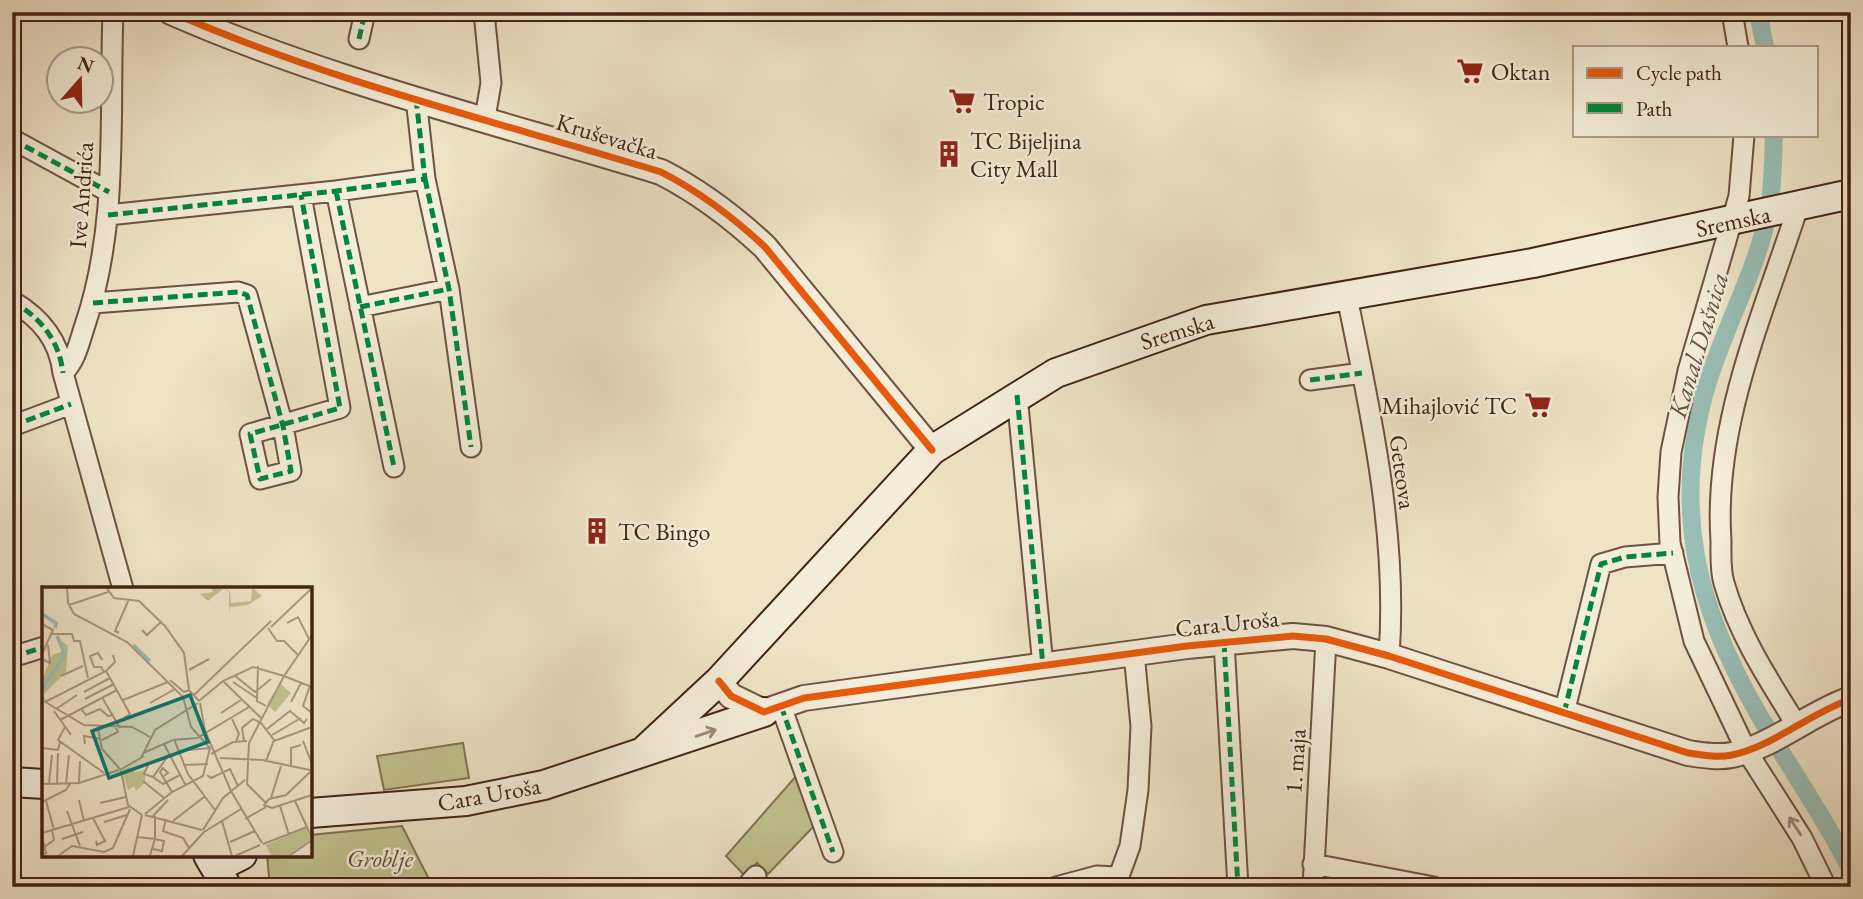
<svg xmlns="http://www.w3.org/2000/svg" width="1863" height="899" font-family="'EB Garamond',serif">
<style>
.green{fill:#c1c190;stroke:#837252;stroke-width:2}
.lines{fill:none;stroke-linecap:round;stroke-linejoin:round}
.canal{stroke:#99beb6;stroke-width:18}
.minor-casing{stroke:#6f5241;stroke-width:23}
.tertiary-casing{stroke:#6f5241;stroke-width:28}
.secondary-casing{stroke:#452215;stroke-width:32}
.minor{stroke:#f4edda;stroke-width:19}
.tertiary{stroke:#f4edda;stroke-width:24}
.secondary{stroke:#f4edda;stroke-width:28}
.quiet{stroke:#00873e;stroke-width:5;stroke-dasharray:10 5;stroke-linecap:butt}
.cycleway-casing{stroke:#f4edda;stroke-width:11}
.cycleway{stroke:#e8590c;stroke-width:7}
.oneway{stroke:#9c8878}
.labels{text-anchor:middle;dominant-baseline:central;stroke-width:5;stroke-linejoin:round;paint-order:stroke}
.poi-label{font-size:24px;fill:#452215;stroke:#f4edda;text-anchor:start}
.street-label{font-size:24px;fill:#452215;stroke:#f4edda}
.park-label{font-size:24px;font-style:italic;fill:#644a34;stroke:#f4edda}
.water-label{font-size:26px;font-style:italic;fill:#5e5145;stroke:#f4edda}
.inset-river{fill:none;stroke:#99beb6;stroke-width:3.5}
.inset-road{fill:none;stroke:#aa967f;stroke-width:2}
.view{fill:#0f766e;fill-opacity:0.15;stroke:#0f766e;stroke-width:3.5}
.inset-edge{fill:none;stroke:#452215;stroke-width:3.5}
</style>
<rect width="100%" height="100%" fill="#eee3c6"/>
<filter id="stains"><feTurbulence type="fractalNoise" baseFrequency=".00286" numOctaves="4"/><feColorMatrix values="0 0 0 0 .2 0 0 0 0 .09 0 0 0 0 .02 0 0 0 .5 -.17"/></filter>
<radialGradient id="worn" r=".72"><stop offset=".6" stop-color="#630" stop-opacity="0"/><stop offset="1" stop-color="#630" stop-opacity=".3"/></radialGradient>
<!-- green -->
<path class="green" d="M 463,743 L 469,778 L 384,790 L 377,756 Z
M 797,775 L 814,826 L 768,874 L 757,863 L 744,875 L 726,856 Z
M 402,826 L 433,887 L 270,887 L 267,855 L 310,855 L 310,835 Z"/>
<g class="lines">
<!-- canal -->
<path class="canal" d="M 1758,12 L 1765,47
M 1774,135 C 1773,161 1773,189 1768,214 C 1756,272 1724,328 1707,385 C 1671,507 1696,607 1759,715 C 1789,767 1824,816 1851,870"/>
<defs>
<path id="minor" d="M 113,12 C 109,117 119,225 85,325 C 79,343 76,360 63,373 L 123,589
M 484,12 L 491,83 L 485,118
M 1732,12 L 1738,47
M 359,39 L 365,12
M 1744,135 L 1739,196 L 1688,371 L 1671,452 L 1668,497 L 1670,543 L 1694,641 L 1746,750 L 1802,838 L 1826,887
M 12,139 L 109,192
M 425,179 L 449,289 L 471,447
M 336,191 L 394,467
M 108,215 L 336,191 L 425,179 L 416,98
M 1347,297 C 1371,414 1398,536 1389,656
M 12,301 C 41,318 59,340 63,373
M 93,303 L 238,292 L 247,295 L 283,426 L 291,471 L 260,479 L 250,434 L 340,408 L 301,195
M 360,307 L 449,289
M 1310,380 L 1362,373
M 1017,395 L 1043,666
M 12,426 L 71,404
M 1224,642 L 1238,887
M 12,657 L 44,647
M 781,706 L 833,852
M 1564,713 L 1601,564 L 1625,557 L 1673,553
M 1796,724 C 1768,679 1739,635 1724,583 C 1720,570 1721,554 1721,541 C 1713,425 1763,315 1798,207
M 1313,864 L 1434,887
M 746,887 L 756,876
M 1056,887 L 1097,876 L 1116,877
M 1115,887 L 1130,846 L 1138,790 L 1141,726 L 1134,653
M 1313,887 L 1326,639"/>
<path id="tertiary" d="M 171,12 C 328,81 498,122 661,172 C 700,192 733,217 765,247 L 932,450
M 719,681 L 731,696 L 764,712 L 804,698 L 1187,646 L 1293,636 L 1326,639 L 1389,656 L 1688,753 C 1702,755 1717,758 1732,755 C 1774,746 1810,713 1851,699"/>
<path id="secondary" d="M 646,749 L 719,681 L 932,450 L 1056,373 L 1206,320 L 1533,263 L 1851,194
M 12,782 L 44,784
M 310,813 L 466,801 L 544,785 L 764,712
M 208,855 L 228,862 L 242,855
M 209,857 L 227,887"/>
</defs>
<!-- minor casing -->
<use href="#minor" class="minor-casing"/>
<!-- tertiary casing -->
<use href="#tertiary" class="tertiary-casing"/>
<!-- secondary casing -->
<use href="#secondary" class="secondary-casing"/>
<!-- minor -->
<use href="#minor" class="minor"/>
<!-- tertiary -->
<use href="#tertiary" class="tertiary"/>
<!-- secondary -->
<use href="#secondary" class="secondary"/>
<!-- quiet -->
<path class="quiet" d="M 359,39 L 365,12
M 12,139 L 109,192
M 425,179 L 449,289 L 471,447
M 336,191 L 394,467
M 108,215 L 336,191 L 425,179 L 416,98
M 12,301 C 41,318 59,340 63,373
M 93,303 L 238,292 L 247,295 L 283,426 L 291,471 L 260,479 L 250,434 L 340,408 L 301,195
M 360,307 L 449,289
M 1310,380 L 1362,373
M 1017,395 L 1043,666
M 12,426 L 71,404
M 1224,642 L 1238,887
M 12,657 L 44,647
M 781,706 L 833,852
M 1564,713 L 1601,564 L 1625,557 L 1673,553
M 746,887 L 756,876"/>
<defs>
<path id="cycleway" d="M 171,12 C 328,81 498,122 661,172 C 700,192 733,217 765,247 L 932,450
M 719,681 L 731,696 L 764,712 L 804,698 L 1187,646 L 1293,636 L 1326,639 L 1389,656 L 1688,753 C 1702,755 1717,758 1732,755 C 1774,746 1810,713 1851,699"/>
</defs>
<!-- cycleway casing -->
<use href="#cycleway" class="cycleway-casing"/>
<!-- cycleway -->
<use href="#cycleway" class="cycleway"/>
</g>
<!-- one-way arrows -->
<defs><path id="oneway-shaft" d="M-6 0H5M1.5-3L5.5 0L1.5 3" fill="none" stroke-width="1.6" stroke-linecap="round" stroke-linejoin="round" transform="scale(1.75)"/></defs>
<g class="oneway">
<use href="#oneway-shaft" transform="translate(706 733) rotate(-19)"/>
<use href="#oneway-shaft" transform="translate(1795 826) rotate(-123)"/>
</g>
<!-- icons -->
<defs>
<symbol id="supermarket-bare" viewBox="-9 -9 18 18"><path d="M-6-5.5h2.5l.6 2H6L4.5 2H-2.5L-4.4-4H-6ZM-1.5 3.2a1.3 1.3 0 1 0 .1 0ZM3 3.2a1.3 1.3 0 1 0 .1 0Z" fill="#8f2418" stroke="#f4edda" stroke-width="2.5" paint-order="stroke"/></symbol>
<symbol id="building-bare" viewBox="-9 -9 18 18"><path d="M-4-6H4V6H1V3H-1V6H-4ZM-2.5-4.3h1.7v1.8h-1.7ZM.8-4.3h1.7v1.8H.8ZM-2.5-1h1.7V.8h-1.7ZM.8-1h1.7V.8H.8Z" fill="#8f2418" stroke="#f4edda" stroke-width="2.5" paint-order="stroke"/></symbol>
</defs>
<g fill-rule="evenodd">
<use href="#supermarket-bare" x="1451" y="52" width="38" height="38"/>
<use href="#supermarket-bare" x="943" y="82" width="38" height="38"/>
<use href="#building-bare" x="930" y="135" width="38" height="38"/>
<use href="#supermarket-bare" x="1519" y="386" width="38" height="38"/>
<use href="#building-bare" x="578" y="512" width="38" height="38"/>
</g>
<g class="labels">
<!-- poi labels -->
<g class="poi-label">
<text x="1491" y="71">Oktan</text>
<text x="983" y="101">Tropic</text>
<text x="970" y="140">TC Bijeljina<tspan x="970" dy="28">City Mall</tspan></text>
<text x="1517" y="405" text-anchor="end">Mihajlović TC</text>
<text x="618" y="531">TC Bingo</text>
</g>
<!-- street labels -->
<g class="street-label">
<text transform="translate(607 136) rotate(17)">Kruševačka</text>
<text transform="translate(81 195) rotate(-86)">Ive Andrića</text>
<text transform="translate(1733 221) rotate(-12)">Sremska</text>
<text transform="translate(1177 331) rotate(-17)">Sremska</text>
<text transform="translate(1403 472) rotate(82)">Geteova</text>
<text transform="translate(1227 623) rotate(-6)">Cara Uroša</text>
<text transform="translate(1295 761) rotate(-86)">1. maja</text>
<text transform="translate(489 794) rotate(-10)">Cara Uroša</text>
</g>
<!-- park labels -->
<g class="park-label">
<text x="380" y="858">Groblje</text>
</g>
<!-- water labels -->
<g class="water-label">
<text transform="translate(1698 345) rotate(-73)">Kanal Dašnica</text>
</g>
</g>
<!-- overview -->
<g transform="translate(42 587)">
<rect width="270" height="270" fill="#eee3c6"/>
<path d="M 169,0 L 182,0 L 188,5 L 189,16 L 209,14 L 210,0 L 220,9 L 206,18 L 188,20 L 187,27 L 187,5 L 182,1 L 166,14 L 158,7 L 171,5 ZM 18,52 L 26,59 L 24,85 L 1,108 L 4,114 L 0,112 L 0,93 L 10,68 L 19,65 ZM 238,96 L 249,106 L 233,125 L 225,117 ZM 87,180 L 93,185 L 103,183 L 103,196 L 94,204 L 92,199 L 86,203 L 80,184 ZM 264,241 L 269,252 L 245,269 L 229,269 L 224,258 Z" fill="#c1c190"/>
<path class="inset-river" d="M 0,27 L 14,36 L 13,41M 91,58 L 108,74M 0,102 L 23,68 L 15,49"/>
<path class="inset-road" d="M 25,0 L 26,16 L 32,27 L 85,55 L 141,110 L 149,140 L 168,161 L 161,189 L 130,205 L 103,227M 64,0 L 72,11 L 97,14 L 123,39 L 142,66 L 147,103 L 157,114M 27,18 L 66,5M 245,36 L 256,30 L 267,52M 0,37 L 11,43 L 0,67M 229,40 L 270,1M 226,41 L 235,54 L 242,54 L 256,68M 100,43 L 105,48 L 119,35M 77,46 L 73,44 L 87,12M 10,47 L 30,47 L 32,54 L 38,54 L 46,91M 0,72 L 8,76 L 6,58M 60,73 L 56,66 L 48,69 L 52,80 L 59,80 L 62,85M 216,79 L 215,114 L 224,119M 147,83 L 167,72M 64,84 L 88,127 L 82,131M 192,88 L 213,105 L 229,92M 19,89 L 41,79M 128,93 L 142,105 L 147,103M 181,94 L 219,131M 191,95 L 215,111M 268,99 L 261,119 L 270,126M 42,105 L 68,91M 151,109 L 229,34M 43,112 L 72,97M 61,112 L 78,141M 0,113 L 42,138 L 90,140 L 108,150M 81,113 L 126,95M 157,114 L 181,94 L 211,80 L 242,89 L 270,48M 3,115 L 64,84 L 73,75 L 71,68M 249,115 L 259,96M 108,116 L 133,102M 158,116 L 163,144 L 189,204 L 220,256M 14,122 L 35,108M 39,122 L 44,128 L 58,122 L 66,129 L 72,128M 12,124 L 29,148M 179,126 L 199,113M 190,132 L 197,147 L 194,154M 18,133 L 75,103M 23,140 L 16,153 L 62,186M 56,141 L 60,162 L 78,182M 225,142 L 248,124 L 262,136 L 265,132M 230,148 L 259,131M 132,152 L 146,187 L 173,223M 60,153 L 76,145 L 74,141M 202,154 L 200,141 L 211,132 L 219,136 L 232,153 L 224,174M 232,154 L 270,140M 261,154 L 270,177M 43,157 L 42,149 L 59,152M 122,157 L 144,199M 0,161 L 16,163 L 18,155M 136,164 L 168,161M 101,166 L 131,153 L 155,151 L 207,120M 169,167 L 191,155 L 205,154M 126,169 L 111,190 L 121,197 L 138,188M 99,171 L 113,143 L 156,116M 178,171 L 220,173 L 268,183M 107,176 L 102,187 L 111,190M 141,178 L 166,177M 249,180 L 249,161 L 259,158M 78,183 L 102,169M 79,184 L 86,218 L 100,228M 268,185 L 244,208 L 227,212 L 222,218 L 230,221 L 270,208M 165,188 L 169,191 L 188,182 L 196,199M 122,189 L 126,186 L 121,181 L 118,185 L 130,205M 101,194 L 122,211M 7,196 L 10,168M 37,196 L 38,174M 0,197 L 37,196 L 77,183M 15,197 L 16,166M 24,197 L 27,168M 229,211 L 239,179M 37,213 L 42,234M 4,214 L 12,243M 253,214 L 270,251M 0,215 L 24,203 L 28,197M 223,215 L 205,197 L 207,156 L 242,89 L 270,100M 58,216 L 84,210M 238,219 L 247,248M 25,224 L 38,259M 103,228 L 160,243M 111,229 L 126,213M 51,231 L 63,254 L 55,258 L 54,254M 124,232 L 121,244 L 141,251 L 147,261M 203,232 L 224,220M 131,234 L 162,210M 180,234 L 190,269M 62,235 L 85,228M 161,243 L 181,211 L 203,193M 162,245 L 199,222M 0,246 L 87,220M 0,249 L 4,266 L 0,269M 95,250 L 113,252 L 113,229M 20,252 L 41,245M 188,255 L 213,244M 221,257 L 265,240M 2,260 L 12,253 L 10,243M 108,268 L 113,252 L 122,254 L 120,264 L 111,262M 16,269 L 30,259 L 62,265 L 71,261 L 88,222M 91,269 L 100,228M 140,269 L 162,245M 193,269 L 218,258M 247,269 L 270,253"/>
<path class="view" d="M 148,108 L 166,155 L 67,191 L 50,144 Z"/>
<rect width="270" height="270" class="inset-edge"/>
</g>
<!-- margin -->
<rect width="1863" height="899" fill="none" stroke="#eee3c6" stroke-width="42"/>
<rect x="14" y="14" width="1835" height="871" fill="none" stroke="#452215" stroke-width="3.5"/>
<rect x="21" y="21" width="1821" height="857" fill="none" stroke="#452215" stroke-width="2"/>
<!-- legend -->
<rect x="1573" y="46" width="245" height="91" fill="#f4edda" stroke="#ae9c8b" stroke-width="2"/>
<rect x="1587" y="68" width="35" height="10" fill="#e8590c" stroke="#ae9c8b" stroke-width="2"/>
<text x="1636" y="80" font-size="21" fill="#452215">Cycle path</text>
<rect x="1587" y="103" width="35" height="10" fill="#00873e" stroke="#ae9c8b" stroke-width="2"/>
<text x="1636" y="116" font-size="21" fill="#452215">Path</text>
<!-- north arrow -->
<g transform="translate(80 80) rotate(20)"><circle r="33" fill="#f4edda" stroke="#ae9c8b" stroke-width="2"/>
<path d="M0-5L12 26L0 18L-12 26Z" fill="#8f2418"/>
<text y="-10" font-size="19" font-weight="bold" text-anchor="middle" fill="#452215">N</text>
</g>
<rect width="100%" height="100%" filter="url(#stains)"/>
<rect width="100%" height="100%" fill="url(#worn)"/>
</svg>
